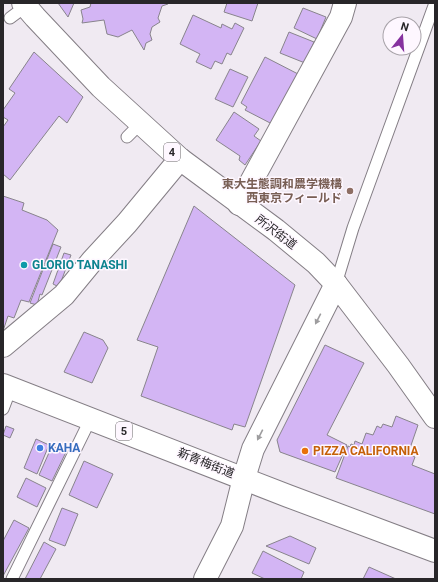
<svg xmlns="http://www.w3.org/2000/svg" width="438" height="582" font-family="Roboto,'Noto Sans JP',sans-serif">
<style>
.building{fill:#d3b5f4;stroke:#88848c}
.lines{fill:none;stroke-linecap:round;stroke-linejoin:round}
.service-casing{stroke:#847e85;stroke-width:13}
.minor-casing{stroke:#847e85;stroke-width:24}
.tertiary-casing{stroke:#847e85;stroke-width:24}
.primary-casing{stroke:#847e85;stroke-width:24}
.service{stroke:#fff;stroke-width:11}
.minor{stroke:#fff;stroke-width:22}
.tertiary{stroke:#fff;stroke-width:22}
.primary{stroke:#fff;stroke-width:22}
.oneway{fill:#9e9d9f}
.education-dot{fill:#8d6e63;stroke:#fef7ff;stroke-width:1.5}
.culture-dot{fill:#0f9aa8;stroke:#fef7ff;stroke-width:1.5}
.shop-dot{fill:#3f7fe0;stroke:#fef7ff;stroke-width:1.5}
.food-dot{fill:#e8710a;stroke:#fef7ff;stroke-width:1.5}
.labels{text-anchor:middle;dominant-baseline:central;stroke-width:3;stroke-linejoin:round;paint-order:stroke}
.shield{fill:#fef7ff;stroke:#686569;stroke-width:1}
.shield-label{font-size:11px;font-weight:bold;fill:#282629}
.education-label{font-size:12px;font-weight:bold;fill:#785e54;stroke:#fef7ff;text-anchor:end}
.street-label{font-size:12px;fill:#282629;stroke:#fef7ff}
.culture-label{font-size:12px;font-weight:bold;fill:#0d838f;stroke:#fef7ff;text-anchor:start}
.shop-label{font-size:12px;font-weight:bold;fill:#366cbe;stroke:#fef7ff;text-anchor:start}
.food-label{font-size:12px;font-weight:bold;fill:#c56008;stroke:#fef7ff;text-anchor:start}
</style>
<rect width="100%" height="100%" fill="#f0eaf2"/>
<!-- building -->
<path class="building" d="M 58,3 L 74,3 L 68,17 Z
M 91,3 L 167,3 L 168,4 L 162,6 L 158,18 L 160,22 L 152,27 L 150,34 L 152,40 L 146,43 L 144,50 L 132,30 L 118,37 L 107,34 L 104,20 L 82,23 L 83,19 L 81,10 L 90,7 Z
M 227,3 L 258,3 L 252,21 L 224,12 Z
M 303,8 L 326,17 L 317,39 L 294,28 Z
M 193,15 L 221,28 L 222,24 L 232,29 L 235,23 L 244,28 L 231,55 L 227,53 L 222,64 L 215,61 L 211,69 L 196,62 L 200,54 L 180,44 Z
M 289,32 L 314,42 L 305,63 L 280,53 Z
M 34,52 L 83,97 L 67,123 L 59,116 L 10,180 L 3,174 L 3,127 L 8,120 L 3,117 L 3,110 L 15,93 L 9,89 Z
M 265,57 L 300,75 L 274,125 L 245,110 L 247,107 L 241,103 Z
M 230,69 L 248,77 L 233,107 L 215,99 Z
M 234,112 L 259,129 L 254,136 L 261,141 L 245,165 L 239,160 L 240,156 L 216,140 Z
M 3,196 L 24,203 L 22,210 L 47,220 L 58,230 L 29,302 L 21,300 L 14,318 L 8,316 L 3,331 Z
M 194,206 L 295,285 L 245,427 L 234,424 L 232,430 L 141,396 L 158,347 L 137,340 Z
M 53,244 L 61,247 L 42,295 L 40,294 L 37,305 L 30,303 Z
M 64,253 L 71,255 L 59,287 L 53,284 Z
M 84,332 L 103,340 L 108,348 L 92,383 L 64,372 Z
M 325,345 L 364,363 L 327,435 L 347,445 L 335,472 L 280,452 L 277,440 Z
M 396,416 L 418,425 L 408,454 L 415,457 L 412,465 L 435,474 L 435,514 L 336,478 L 348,446 L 350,447 L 351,444 L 354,445 L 355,441 L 362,444 L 366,433 L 373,435 L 377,426 L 381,428 L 383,424 L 392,427 Z
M 6,426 L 14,429 L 10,438 L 3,435 Z
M 36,439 L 49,445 L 37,474 L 24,468 Z
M 52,446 L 66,452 L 52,481 L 39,475 Z
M 84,461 L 113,474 L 97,508 L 69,495 Z
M 26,478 L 46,488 L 37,507 L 17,497 Z
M 62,508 L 78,514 L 65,546 L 49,540 Z
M 14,520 L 29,528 L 3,576 L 3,541 Z
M 290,536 L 316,548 L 309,564 L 266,546 Z
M 44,542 L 56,549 L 40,579 L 25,579 Z
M 263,551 L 304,572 L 301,579 L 265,579 L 252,573 Z
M 369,567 L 396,579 L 363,579 Z"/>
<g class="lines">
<defs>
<path id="service" d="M 10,18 L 26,6
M 127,137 L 140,124
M 336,284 L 353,228 L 435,3
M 3,409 L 11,388
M 12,579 L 91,418"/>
<path id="minor" d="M 239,204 L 341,17 L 345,3
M 3,346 L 64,295 L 92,261 L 127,223 L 180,159
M 244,478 L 253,449 L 336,284"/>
<path id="tertiary" d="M 205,579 L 232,526 L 244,478"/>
<path id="primary" d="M 23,3 L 35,17 L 101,87 L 180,159 L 276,230 L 316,263 L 336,284 L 398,365 L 435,417
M 3,385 L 288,496 L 435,551"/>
</defs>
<!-- service casing -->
<use href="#service" class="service-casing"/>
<!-- minor casing -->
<use href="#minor" class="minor-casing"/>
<!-- tertiary casing -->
<use href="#tertiary" class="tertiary-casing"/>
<!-- primary casing -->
<use href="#primary" class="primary-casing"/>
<!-- service -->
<use href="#service" class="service"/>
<!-- minor -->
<use href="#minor" class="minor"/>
<!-- tertiary -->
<use href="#tertiary" class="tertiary"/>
<!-- primary -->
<use href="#primary" class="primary"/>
</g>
<!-- one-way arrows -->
<defs><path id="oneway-solid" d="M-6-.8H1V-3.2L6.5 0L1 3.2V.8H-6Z"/></defs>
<g class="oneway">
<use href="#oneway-solid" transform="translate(318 319) rotate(117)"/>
<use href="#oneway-solid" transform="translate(260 435) rotate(117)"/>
</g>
<!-- markers -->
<circle class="education-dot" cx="350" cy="191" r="4"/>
<circle class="culture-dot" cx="24" cy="265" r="4"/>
<circle class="shop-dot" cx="40" cy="448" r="4"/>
<circle class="food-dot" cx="305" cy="451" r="4"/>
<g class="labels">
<!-- shield labels -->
<g class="shield">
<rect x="164" y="143" width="16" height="18" rx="3"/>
<rect x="116" y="422" width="16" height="18" rx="3"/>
</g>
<g class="shield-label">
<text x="172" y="152">4</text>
<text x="124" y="431">5</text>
</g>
<!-- education labels -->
<g class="education-label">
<text x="342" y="184">東大生態調和農学機構<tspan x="342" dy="14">西東京フィールド</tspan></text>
</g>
<!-- street labels -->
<g class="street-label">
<text transform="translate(276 232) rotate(37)">所沢街道</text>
<text transform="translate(206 463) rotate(22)">新青梅街道</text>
</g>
<!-- culture labels -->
<g class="culture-label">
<text x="32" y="265">GLORIO TANASHI</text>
</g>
<!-- shop labels -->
<g class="shop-label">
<text x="48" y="448">KAHA</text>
</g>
<!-- food labels -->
<g class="food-label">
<text x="313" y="451">PIZZA CALIFORNIA</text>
</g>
</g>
<!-- border -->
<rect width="438" height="582" fill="none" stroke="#282629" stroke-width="8"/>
<!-- north arrow -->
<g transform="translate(402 36) rotate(17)"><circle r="19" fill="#fef7ff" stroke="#a8a3a9"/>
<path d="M0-3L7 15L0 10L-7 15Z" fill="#86319f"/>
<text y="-6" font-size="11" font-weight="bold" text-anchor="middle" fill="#282629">N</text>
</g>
</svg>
